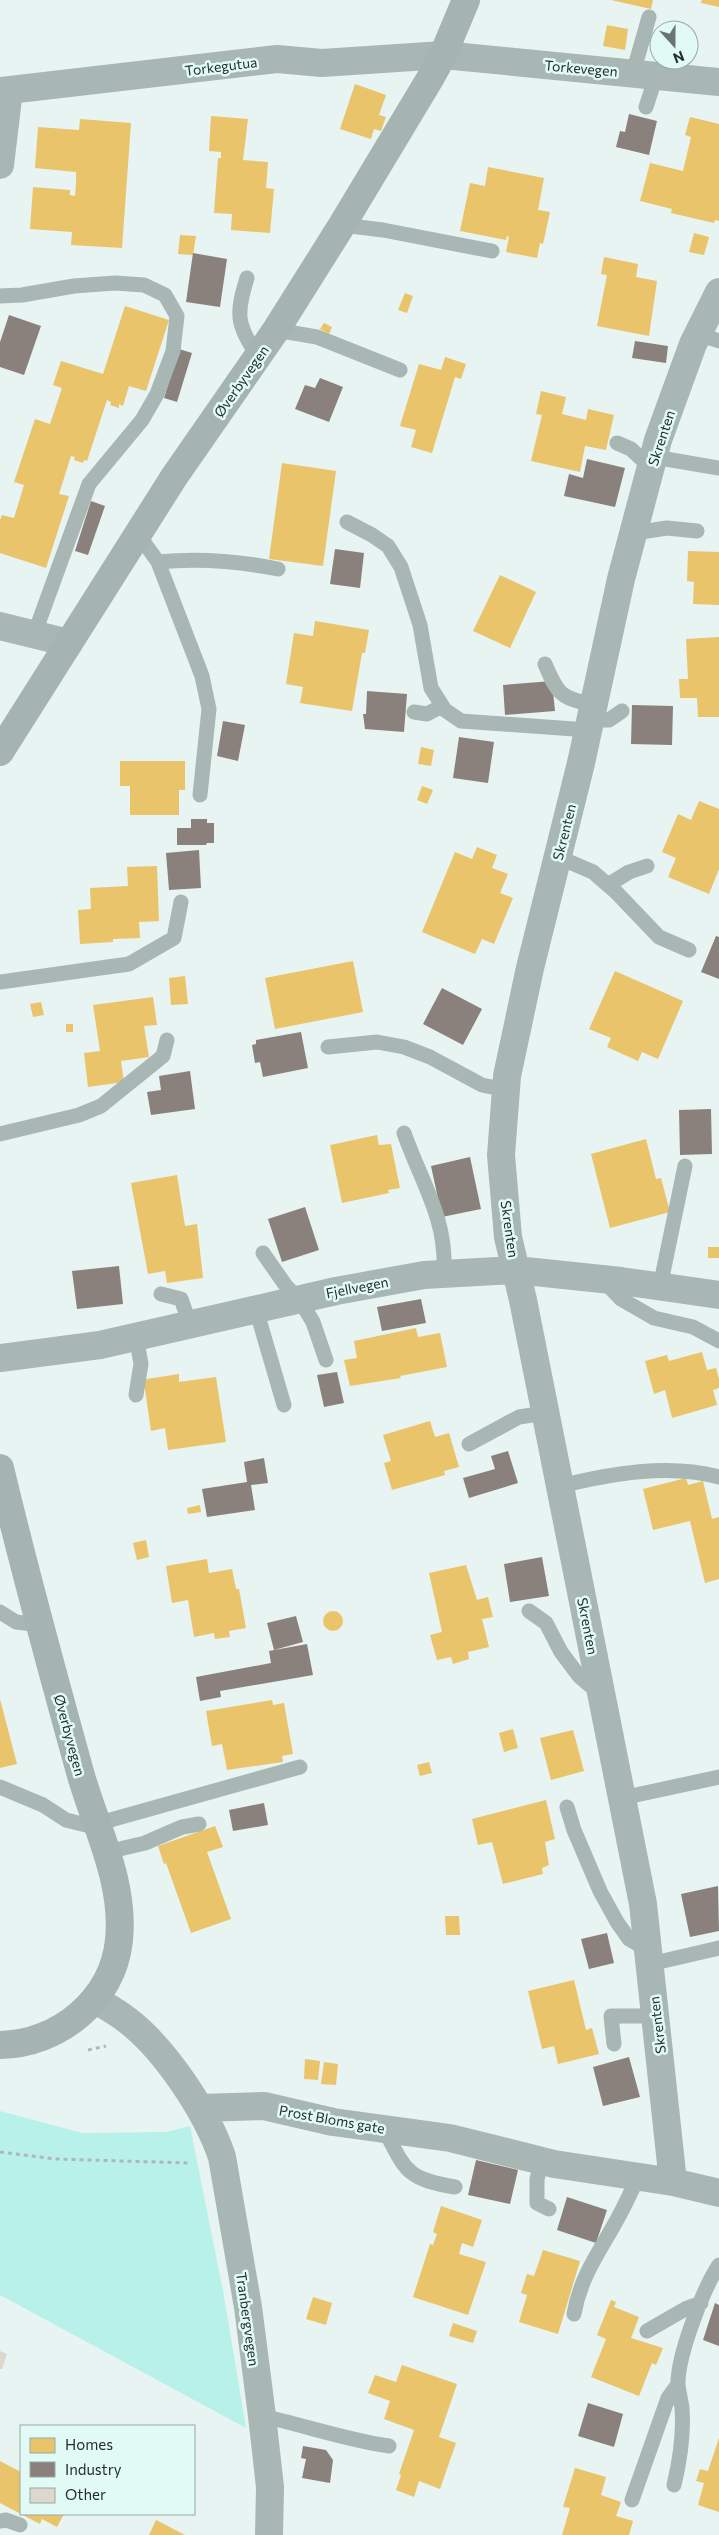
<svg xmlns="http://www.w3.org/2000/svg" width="719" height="2535" font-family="Commissioner,sans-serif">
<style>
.green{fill:#b8f1ea}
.homes{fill:#e9c46a}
.industry{fill:#8a817c}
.building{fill:#ded7ce}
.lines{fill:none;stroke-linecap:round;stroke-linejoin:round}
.path{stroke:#aeb8b7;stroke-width:3;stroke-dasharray:4 4;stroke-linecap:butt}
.lane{stroke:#a8b6b4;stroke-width:15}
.street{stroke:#a8b6b4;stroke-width:28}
.secondary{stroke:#a5b4b2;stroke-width:28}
.labels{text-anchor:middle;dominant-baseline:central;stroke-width:5;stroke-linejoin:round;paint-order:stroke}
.street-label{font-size:14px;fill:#252f2e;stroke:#e1faf6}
</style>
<rect width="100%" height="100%" fill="#e7f4f2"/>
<!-- green -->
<path class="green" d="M 0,2111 L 82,2133 L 166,2132 L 190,2126 L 223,2291 L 246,2428 L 0,2295 Z"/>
<!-- homes -->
<path class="homes" d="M 611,0 L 653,0 L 651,9 Z
M 702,0 L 719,0 L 719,7 L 701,3 Z
M 607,25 L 628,29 L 625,50 L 603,46 Z
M 355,84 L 386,95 L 379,115 L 386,117 L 381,131 L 374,129 L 371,139 L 340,129 Z
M 211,116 L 248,119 L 243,160 L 268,162 L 266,188 L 274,189 L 270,233 L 231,230 L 232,214 L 214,213 L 218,158 L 221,158 L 221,152 L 209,151 Z
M 690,117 L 719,124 L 719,221 L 715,220 L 714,223 L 671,213 L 672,209 L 640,201 L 650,163 L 683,171 L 691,137 L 685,135 Z
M 80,119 L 131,123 L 122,248 L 71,245 L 72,232 L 30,229 L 33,187 L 70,190 L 70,195 L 75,196 L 76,182 L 76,172 L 35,168 L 38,127 L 79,130 Z
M 488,167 L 544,178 L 538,210 L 550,212 L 543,244 L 540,243 L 537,258 L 506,252 L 509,237 L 507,236 L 506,240 L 460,231 L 470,183 L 485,186 Z
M 694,233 L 709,237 L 704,255 L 689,252 Z
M 180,235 L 196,236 L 193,255 L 178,254 Z
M 604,257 L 638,264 L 636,277 L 657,281 L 649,336 L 597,326 L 607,275 L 601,274 Z
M 405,293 L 413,296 L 407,313 L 398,310 Z
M 125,306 L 169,320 L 146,391 L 129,386 L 123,406 L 119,404 L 119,408 L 110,405 L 111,402 L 107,400 L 87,461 L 84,460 L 83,463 L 74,460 L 75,457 L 71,456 L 59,494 L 69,496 L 46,568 L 0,553 L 0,520 L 2,515 L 14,518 L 24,485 L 14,482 L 35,419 L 50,424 L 62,388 L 53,385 L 61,361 L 103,374 Z
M 324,323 L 332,327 L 329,334 L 320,329 Z
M 445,357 L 466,364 L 461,379 L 455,377 L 432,453 L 411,447 L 416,430 L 400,426 L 419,364 L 441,370 Z
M 541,391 L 566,397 L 562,414 L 586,420 L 588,409 L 614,415 L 606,450 L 585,446 L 580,472 L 531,461 L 542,415 L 536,414 Z
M 282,463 L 336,471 L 323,566 L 269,559 Z
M 688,551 L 719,552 L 719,605 L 693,604 L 694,582 L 687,581 Z
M 500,575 L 536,592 L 510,648 L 473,631 Z
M 315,621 L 369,630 L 365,653 L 362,653 L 352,711 L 300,703 L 303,687 L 286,684 L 294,633 L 313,636 Z
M 719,637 L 719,717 L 698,717 L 697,698 L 680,698 L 679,679 L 688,679 L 686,639 Z
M 421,747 L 434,750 L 431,766 L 418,764 Z
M 120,761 L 185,761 L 185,790 L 179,790 L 179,815 L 130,815 L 130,786 L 120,786 Z
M 422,786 L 433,790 L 427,804 L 417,800 Z
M 699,801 L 719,809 L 719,869 L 709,894 L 668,877 L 676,858 L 662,852 L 678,814 L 691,820 Z
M 477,847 L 497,855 L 492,868 L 508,874 L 500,893 L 513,898 L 494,944 L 482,939 L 475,954 L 422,932 L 455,852 L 472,859 Z
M 157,866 L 159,921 L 139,922 L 140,938 L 113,939 L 113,942 L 80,944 L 78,910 L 91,909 L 90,888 L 128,886 L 127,867 Z
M 353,961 L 363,1012 L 275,1029 L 265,978 Z
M 615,971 L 683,1001 L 658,1059 L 642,1052 L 638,1061 L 607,1047 L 611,1038 L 589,1029 Z
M 185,976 L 188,1004 L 171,1005 L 169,978 Z
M 153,997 L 157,1025 L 144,1026 L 149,1057 L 121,1061 L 124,1082 L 88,1087 L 84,1053 L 100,1051 L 93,1005 Z
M 41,1002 L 44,1015 L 33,1017 L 30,1004 Z
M 66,1024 L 73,1024 L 73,1032 L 66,1032 Z
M 377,1135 L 379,1145 L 391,1144 L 400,1188 L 388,1190 L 389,1193 L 342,1203 L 330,1145 Z
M 646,1139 L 656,1179 L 661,1178 L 670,1212 L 610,1228 L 591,1154 Z
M 177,1175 L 185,1226 L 197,1224 L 203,1278 L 167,1283 L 165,1271 L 148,1274 L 131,1183 Z
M 708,1247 L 719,1247 L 719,1258 L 708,1258 Z
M 416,1328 L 418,1337 L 440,1333 L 447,1367 L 400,1376 L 401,1378 L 350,1386 L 344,1360 L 357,1358 L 354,1341 Z
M 702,1352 L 707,1370 L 716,1368 L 719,1379 L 719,1388 L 713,1390 L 717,1405 L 672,1418 L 665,1390 L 654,1394 L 645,1361 L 667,1355 L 669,1361 Z
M 179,1374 L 179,1382 L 216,1377 L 226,1442 L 168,1450 L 165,1428 L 151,1431 L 144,1383 L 147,1379 Z
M 430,1421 L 435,1437 L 449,1433 L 459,1467 L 444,1471 L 445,1475 L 392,1490 L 384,1463 L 391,1461 L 383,1435 Z
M 686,1478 L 688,1485 L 703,1481 L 712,1519 L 719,1517 L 719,1579 L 705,1583 L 690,1521 L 653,1530 L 643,1489 Z
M 200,1505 L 201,1512 L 188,1514 L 187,1508 Z
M 146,1540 L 149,1557 L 137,1560 L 133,1543 Z
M 207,1559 L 209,1573 L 232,1569 L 236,1589 L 239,1589 L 246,1628 L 229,1631 L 230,1637 L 215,1639 L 214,1633 L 194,1637 L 188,1600 L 172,1603 L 166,1566 Z
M 466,1565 L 477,1600 L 488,1597 L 493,1617 L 482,1619 L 489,1647 L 468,1652 L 469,1659 L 453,1664 L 451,1657 L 437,1660 L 430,1635 L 442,1632 L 429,1573 Z
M323 1621a10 10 0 1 1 20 0a10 10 0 1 1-20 0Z
M 0,1699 L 17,1764 L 0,1768 Z
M 272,1700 L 273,1705 L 284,1703 L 293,1754 L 282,1756 L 283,1762 L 227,1770 L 222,1744 L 212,1746 L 206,1711 Z
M 513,1729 L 518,1748 L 504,1752 L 499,1733 Z
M 573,1730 L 584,1771 L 551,1780 L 540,1738 Z
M 429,1762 L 432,1773 L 420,1776 L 417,1765 Z
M 546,1800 L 555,1839 L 545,1842 L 549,1865 L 542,1868 L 543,1874 L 503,1884 L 492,1842 L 478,1845 L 472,1819 Z
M 215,1826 L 223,1847 L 207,1852 L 231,1919 L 191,1933 L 166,1863 L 164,1864 L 158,1846 Z
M 445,1916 L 459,1916 L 460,1935 L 446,1935 Z
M 574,1980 L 586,2030 L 592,2028 L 599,2054 L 558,2064 L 554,2046 L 542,2049 L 528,1991 Z
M 305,2059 L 320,2061 L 318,2080 L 304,2079 Z
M 324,2062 L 338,2064 L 336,2085 L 321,2084 Z
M 441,2206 L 482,2220 L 473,2247 L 462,2243 L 459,2254 L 486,2262 L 468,2315 L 413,2297 L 430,2244 L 433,2245 L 437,2234 L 433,2232 Z
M 543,2250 L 580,2261 L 558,2334 L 519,2322 L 527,2295 L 521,2293 L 527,2274 L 534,2276 Z
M 313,2297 L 332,2303 L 326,2325 L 306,2319 Z
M 611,2300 L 616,2302 L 614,2307 L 639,2317 L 631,2338 L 663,2348 L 656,2365 L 652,2363 L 639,2396 L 591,2377 L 606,2339 L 597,2335 Z
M 453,2323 L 477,2331 L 473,2343 L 449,2336 Z
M 402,2365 L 457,2384 L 439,2437 L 456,2443 L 440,2489 L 419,2481 L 414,2497 L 396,2490 L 401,2475 L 399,2474 L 414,2430 L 384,2419 L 390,2401 L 368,2393 L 375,2375 L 396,2382 Z
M 719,2438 L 719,2512 L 698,2505 L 704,2483 L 696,2481 L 700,2469 L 708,2471 Z
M 0,2461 L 21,2472 L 21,2514 L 64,2514 L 57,2527 L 42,2519 L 40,2524 L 0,2503 Z
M 575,2468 L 606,2477 L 601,2495 L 621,2502 L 616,2516 L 633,2521 L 629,2535 L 562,2535 L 570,2508 L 563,2507 Z
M 156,2520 L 185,2535 L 149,2535 Z"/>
<!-- industry -->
<path class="industry" d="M 629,114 L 657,121 L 649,155 L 616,147 L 620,131 L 625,132 Z
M 193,253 L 227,259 L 220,307 L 186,302 Z
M 9,315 L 41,326 L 24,375 L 0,367 L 0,342 Z
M 635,341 L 668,346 L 666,363 L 632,358 Z
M 179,349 L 192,353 L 177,402 L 164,398 Z
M 320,378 L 343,387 L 329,422 L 295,409 L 305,385 L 315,388 Z
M 587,459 L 625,468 L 615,507 L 564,496 L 569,474 L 583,478 Z
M 91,501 L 105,506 L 88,555 L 75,551 Z
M 335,549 L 364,553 L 360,588 L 330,584 Z
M 552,681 L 555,711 L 505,715 L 503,685 Z
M 367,691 L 407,694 L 404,732 L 365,729 L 363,714 L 366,714 Z
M 632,705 L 673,706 L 672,745 L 631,744 Z
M 223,721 L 245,725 L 238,761 L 217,756 Z
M 459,737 L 494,742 L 488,783 L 453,778 Z
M 191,819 L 207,819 L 207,823 L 214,823 L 214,843 L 207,843 L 206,845 L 177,845 L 177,828 L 191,828 Z
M 199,850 L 201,888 L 169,890 L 166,853 Z
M 716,936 L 719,937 L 719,979 L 701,972 Z
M 442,988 L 482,1009 L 463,1045 L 423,1024 Z
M 301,1032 L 308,1068 L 263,1077 L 260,1062 L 255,1063 L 252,1045 L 256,1044 L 256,1040 Z
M 190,1071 L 195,1109 L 151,1115 L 147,1092 L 161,1090 L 159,1076 Z
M 711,1109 L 712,1154 L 680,1155 L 679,1110 Z
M 470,1157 L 481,1209 L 442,1217 L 431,1166 Z
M 305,1207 L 319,1250 L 282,1262 L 268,1219 Z
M 119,1266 L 123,1304 L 77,1309 L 72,1271 Z
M 421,1299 L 426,1323 L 382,1331 L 377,1307 Z
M 337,1372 L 344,1403 L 324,1407 L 317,1375 Z
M 508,1451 L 518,1483 L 469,1498 L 463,1478 L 495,1469 L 491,1456 Z
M 264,1458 L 268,1483 L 251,1485 L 255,1510 L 207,1517 L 202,1489 L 247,1482 L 244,1462 Z
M 542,1557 L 549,1596 L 510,1602 L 504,1564 Z
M 296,1616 L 303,1642 L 274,1650 L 267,1623 Z
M 307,1644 L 313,1675 L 220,1691 L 221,1697 L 200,1701 L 196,1677 L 271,1663 L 269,1651 Z
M 264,1803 L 268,1825 L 233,1831 L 229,1810 Z
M 718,1886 L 719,1931 L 690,1937 L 681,1894 Z
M 607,1933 L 614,1963 L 589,1969 L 581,1939 Z
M 629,2057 L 640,2097 L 603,2106 L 593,2067 Z
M 476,2160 L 518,2170 L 510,2204 L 468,2195 Z
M 567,2197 L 607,2210 L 596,2243 L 557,2230 Z
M 715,2303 L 719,2305 L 719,2346 L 703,2340 Z
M 588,2403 L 623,2414 L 614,2447 L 578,2436 Z
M 303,2446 L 326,2450 L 333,2460 L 330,2483 L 302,2478 L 306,2459 L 301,2458 Z"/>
<!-- building -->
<path class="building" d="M 0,2351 L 7,2354 L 2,2369 L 0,2369 Z"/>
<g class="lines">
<!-- path -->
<path class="path" d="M 88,2050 L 106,2046
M 0,2152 L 56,2159 L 189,2163"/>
<!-- lane -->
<path class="lane" d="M 633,73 L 649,17
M 646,107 L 656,76
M 342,225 L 383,230 L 492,251
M 247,278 C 236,313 236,325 258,356
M 0,296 L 22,295 L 74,286 L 115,283 L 144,285 L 165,295 L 177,316 L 173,351 L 157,394 L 142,420 L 89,484 L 34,635
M 276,330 L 317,337 L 400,370
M 698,334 L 719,341
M 617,443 L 631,449 L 651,468
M 654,457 L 719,468
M 347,522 L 372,535 L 388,546 L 401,567 L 420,625 L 431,688 L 445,710 L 461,721 L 588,730
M 634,533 L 667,528 L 697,531
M 138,534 L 158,562 L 202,676 L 209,709 L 200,795
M 158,562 C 199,558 238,561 278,569
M 545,664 C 558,695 561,698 594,705
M 414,712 L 427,714 L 442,706
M 590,720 L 609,720 L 622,711
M 558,857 L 593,872 L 616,892 L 659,937 L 689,950
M 608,885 L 629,872 L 647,866
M 0,982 L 129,964 L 174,938 L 181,902
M 328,1047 L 377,1042 L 404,1047 L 430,1057 L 482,1085 L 506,1090
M 404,1133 C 422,1184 447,1218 444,1274
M 0,1134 L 79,1115 L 101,1106 L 163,1056 L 167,1040
M 263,1253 L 286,1286 L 299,1299 L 313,1322 L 326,1360
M 603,1280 L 621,1299 L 654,1318 L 693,1327 L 719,1341
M 660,1287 L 685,1166
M 161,1294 L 181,1299 L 190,1324
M 256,1309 L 284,1405
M 136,1336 L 141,1364 L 136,1395
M 469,1444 L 519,1417 L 545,1413
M 560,1486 C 610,1474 668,1463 719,1477
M 529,1611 L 546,1623 L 561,1652 L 579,1676 L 600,1694
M 0,1612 L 16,1622 L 41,1625
M 0,1787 L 43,1805 L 66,1820 L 98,1828
M 622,1798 L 719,1777
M 567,1807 L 574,1830 L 600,1891 L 617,1922 L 629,1939 L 648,1950
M 96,1824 L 300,1767
M 107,1852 L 145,1843 L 182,1827 L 199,1824
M 650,1964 L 719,1948
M 614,2044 L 611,2016 L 656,2016
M 384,2129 C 406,2171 406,2179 455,2187
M 542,2161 L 537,2179 L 537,2203 L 549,2209
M 574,2314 C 581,2274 601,2250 619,2216 C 626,2203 632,2190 638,2177
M 647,2331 L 687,2308 L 701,2303
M 262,2416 C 304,2425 346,2440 389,2446
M 674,2485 C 680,2460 684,2434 682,2408 C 681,2401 679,2393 678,2385 C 677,2357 703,2289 719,2265
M 632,2500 L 668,2398 L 678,2384
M 0,2521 L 6,2520 L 20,2525"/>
<!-- street -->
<path class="street" d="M 0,91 L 277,59 L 322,63 L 443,55 L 719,82
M 0,165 L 9,90
M 0,626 L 69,643
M 0,1358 L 100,1345 L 336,1291 L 424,1275 L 516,1270 L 621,1281 L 719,1295
M 95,1999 C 105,2006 117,2012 127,2020 C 165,2049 207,2112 222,2157 L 248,2307 L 262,2416 L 270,2487 L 269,2535
M 200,2108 L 264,2106 L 333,2122 L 450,2138 L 554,2164 L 673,2182 L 719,2193
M 673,2182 L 643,1904 L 523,1300 L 508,1237 L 501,1155 L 507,1076 L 530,968 L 581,763 L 621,579 L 658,440 L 693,344 L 719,292"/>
<!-- secondary -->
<path class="secondary" d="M 0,752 L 174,477 L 276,330 L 342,225 L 431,77 L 443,55 L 466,0
M 0,1468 C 24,1569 52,1671 80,1772 C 95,1826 125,1881 119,1940 C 113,2000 59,2044 0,2045"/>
</g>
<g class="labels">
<!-- street labels -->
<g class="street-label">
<text transform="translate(221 66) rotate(-7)">Torkegutua</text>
<text transform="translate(581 68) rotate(5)">Torkevegen</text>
<text transform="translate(241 381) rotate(-55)">Øverbyvegen</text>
<text transform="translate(661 438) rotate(-72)">Skrenten</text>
<text transform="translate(564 832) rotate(-76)">Skrenten</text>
<text transform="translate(510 1229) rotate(82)">Skrenten</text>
<text transform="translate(357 1287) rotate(-11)">Fjellvegen</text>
<text transform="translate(588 1626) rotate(79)">Skrenten</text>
<text transform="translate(70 1735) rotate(75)">Øverbyvegen</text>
<text transform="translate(657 2025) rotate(-97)">Skrenten</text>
<text transform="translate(332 2119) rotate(10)">Prost Bloms gate</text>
<text transform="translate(248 2319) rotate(82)">Tranbergvegen</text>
</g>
</g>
<!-- legend -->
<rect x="20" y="2425" width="175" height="90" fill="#e1faf6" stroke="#96a9a6"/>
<rect x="30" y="2438" width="25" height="15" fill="#e9c46a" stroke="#96a9a6"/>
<text x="65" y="2450" font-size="15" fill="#252f2e">Homes</text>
<rect x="30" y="2462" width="25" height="15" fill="#8a817c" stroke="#96a9a6"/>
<text x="65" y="2475" font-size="15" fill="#252f2e">Industry</text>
<rect x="30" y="2488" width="25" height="15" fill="#ded7ce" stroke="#96a9a6"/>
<text x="65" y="2500" font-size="15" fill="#252f2e">Other</text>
<!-- north arrow -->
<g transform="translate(674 45) rotate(159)"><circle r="24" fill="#e1faf6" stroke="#96a9a6"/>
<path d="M0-4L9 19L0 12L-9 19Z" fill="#697473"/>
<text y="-8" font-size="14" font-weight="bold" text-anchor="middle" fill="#252f2e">N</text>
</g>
</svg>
